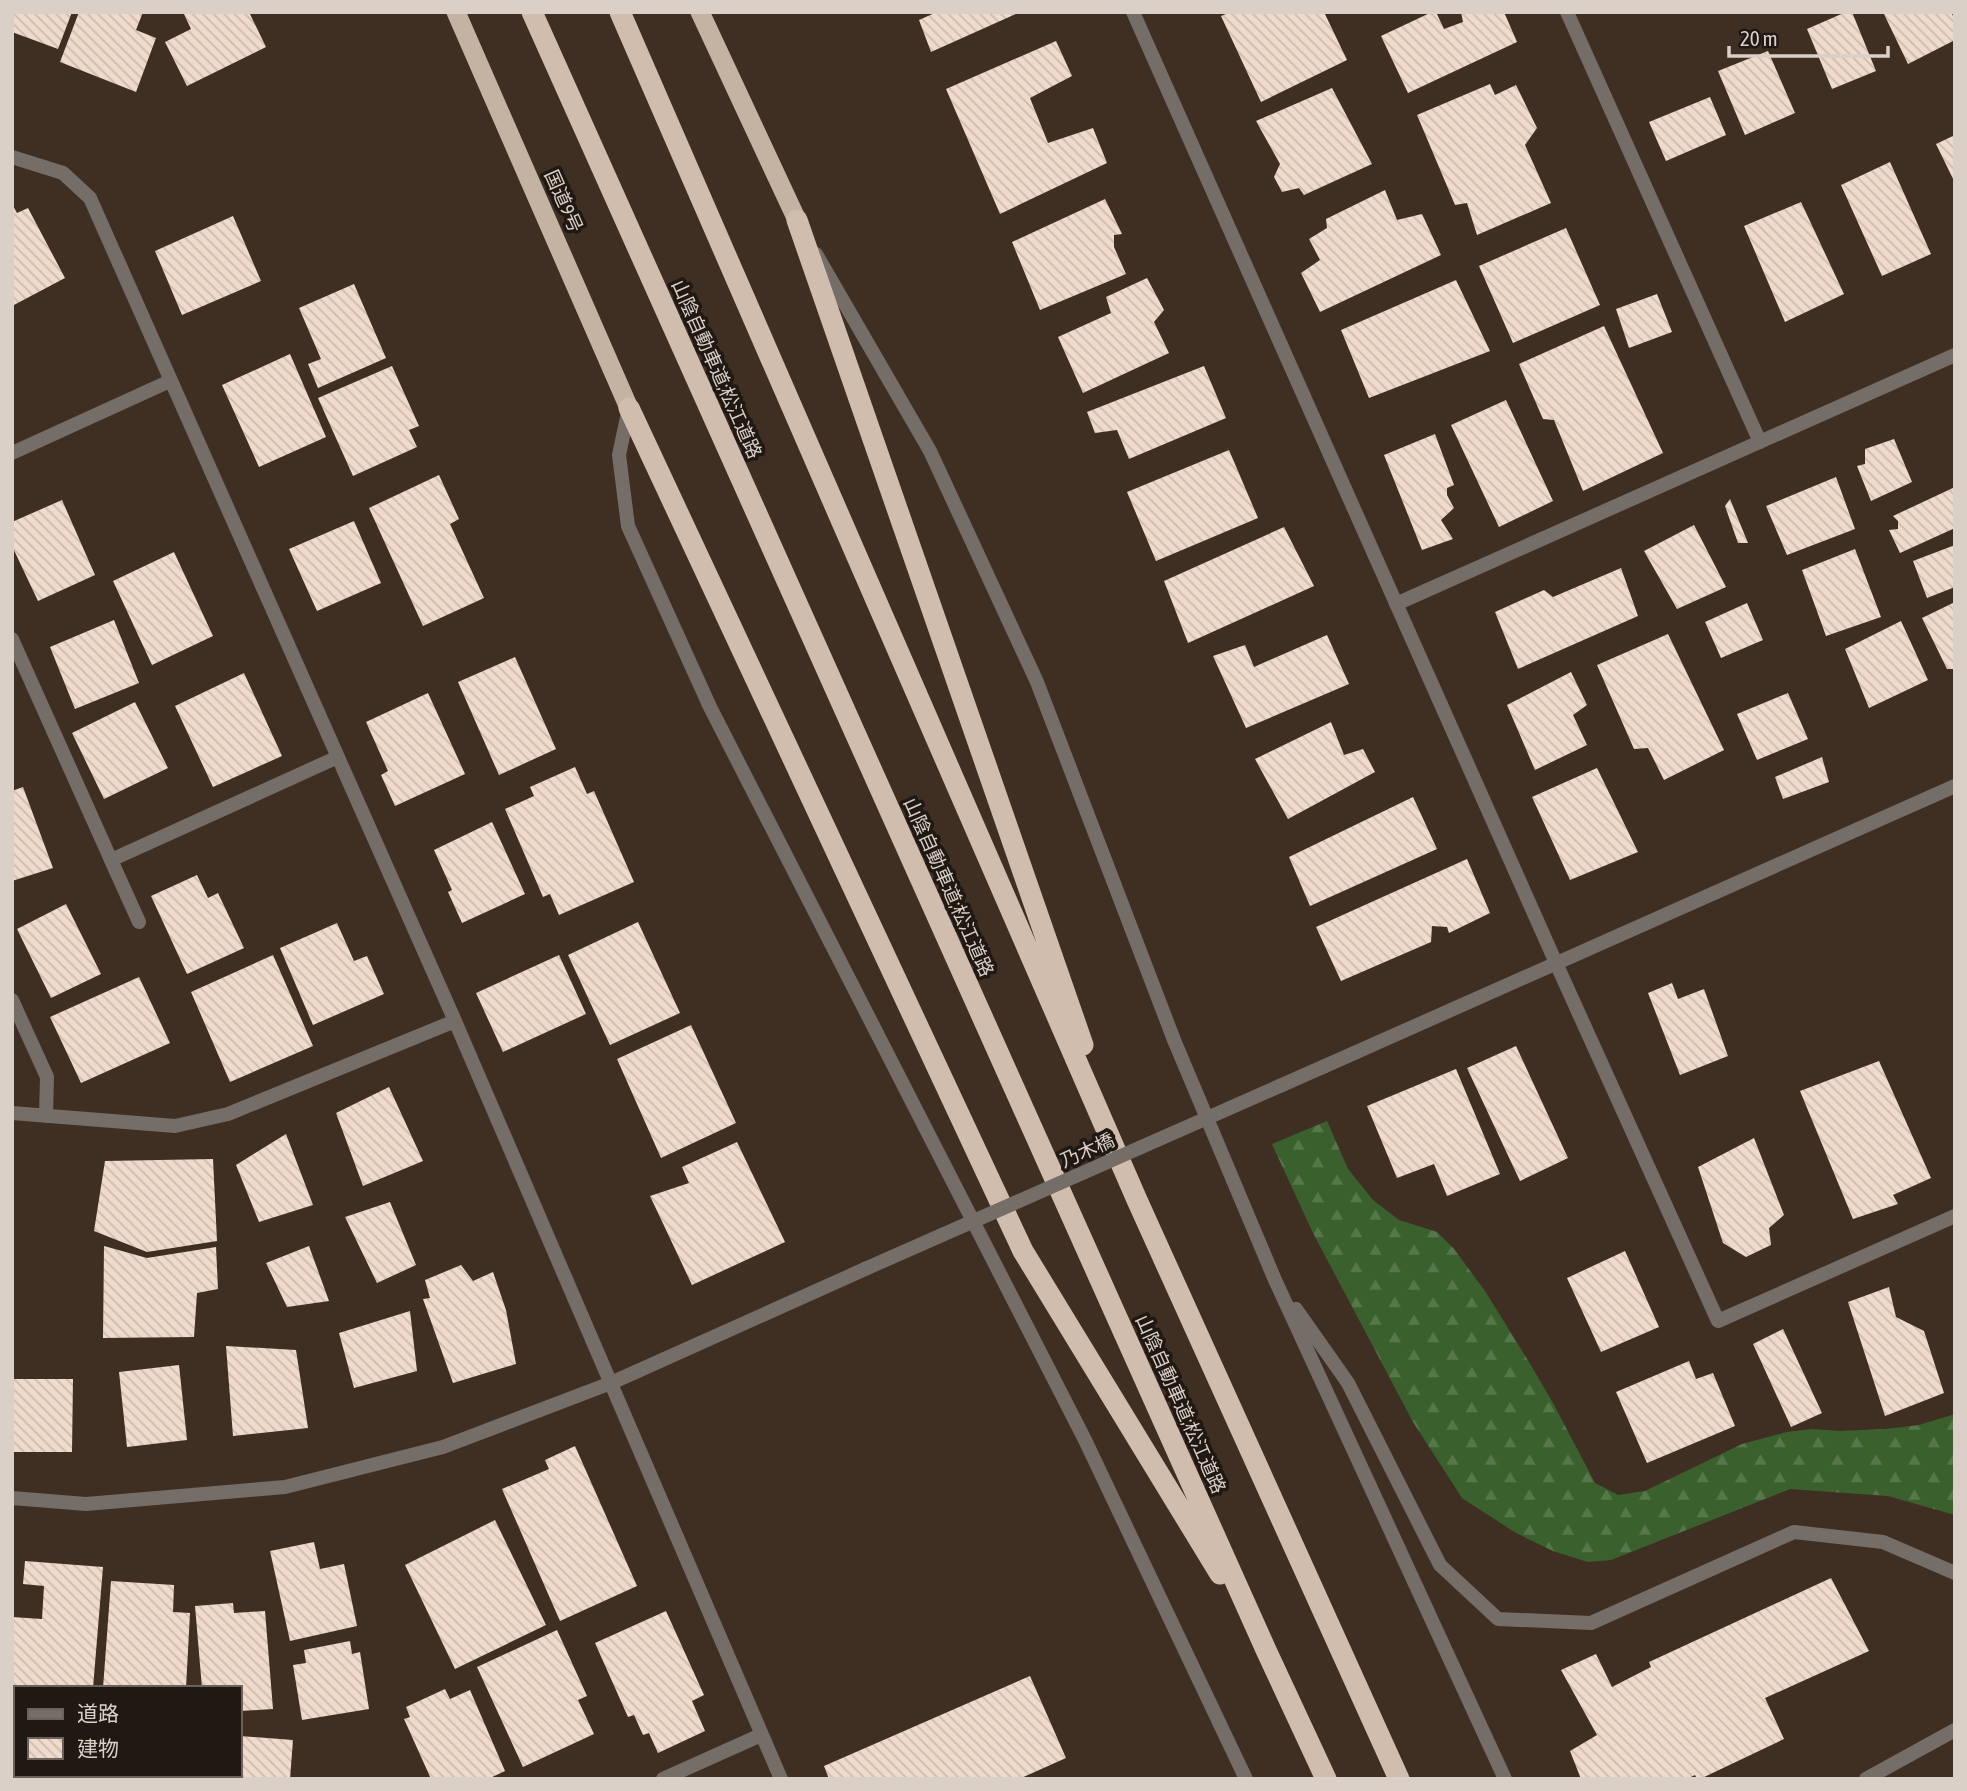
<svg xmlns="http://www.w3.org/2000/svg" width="1967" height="1791" font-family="'Asap Condensed','Noto Sans JP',sans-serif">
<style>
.forest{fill:url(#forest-firs)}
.building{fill:url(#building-back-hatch)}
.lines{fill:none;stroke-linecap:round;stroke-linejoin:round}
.minor{stroke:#756d67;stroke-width:14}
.tertiary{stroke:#756d67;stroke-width:14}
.trunk{stroke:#c4b2a3;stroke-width:19}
.motorway{stroke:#d1bdad;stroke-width:21}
.tertiary-bridge{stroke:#756d67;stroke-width:14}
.labels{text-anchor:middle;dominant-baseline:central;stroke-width:7;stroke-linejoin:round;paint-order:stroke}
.street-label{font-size:19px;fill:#dad0c8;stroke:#201913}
</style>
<defs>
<pattern id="forest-firs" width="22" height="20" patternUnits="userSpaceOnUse" patternTransform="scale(1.75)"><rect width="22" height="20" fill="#3a612d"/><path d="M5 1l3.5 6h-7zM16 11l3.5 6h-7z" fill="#56774a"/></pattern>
<pattern id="building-back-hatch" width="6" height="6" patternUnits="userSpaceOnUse" patternTransform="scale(1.75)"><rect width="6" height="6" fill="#efdacb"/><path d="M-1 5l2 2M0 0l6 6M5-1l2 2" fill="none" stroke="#ccbbae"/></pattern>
</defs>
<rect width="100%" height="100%" fill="#3f2f23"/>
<!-- forest -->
<path class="forest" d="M 1327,1121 L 1348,1169 L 1373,1200 L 1399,1220 L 1437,1232 L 1454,1249 L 1485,1291 L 1529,1362 L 1553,1403 L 1595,1483 L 1618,1495 L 1645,1491 L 1742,1444 L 1787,1432 L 1812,1429 L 1840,1431 L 1886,1429 L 1919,1425 L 1955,1414 L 1955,1515 L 1888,1496 L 1790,1489 L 1611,1560 L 1588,1562 L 1553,1551 L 1516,1533 L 1462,1498 L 1413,1422 L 1312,1231 L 1272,1144 Z"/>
<!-- building -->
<path class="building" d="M 12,12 L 72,12 L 58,49 L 12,32 Z
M 79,12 L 143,12 L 136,30 L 156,38 L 136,92 L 60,62 Z
M 183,12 L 249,12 L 266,47 L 187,86 L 165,42 L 191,29 Z
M 937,12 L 1020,12 L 931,52 L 919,20 Z
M 1231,12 L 1324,12 L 1347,60 L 1261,102 L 1221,16 Z
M 1432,12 L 1436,12 L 1444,29 L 1463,22 L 1461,12 L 1504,12 L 1517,42 L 1408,93 L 1381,36 Z
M 1846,12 L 1852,12 L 1876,71 L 1832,89 L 1807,29 Z
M 1883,12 L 1951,12 L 1955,20 L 1955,40 L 1908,64 Z
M 1056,41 L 1072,76 L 1030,98 L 1048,143 L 1093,128 L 1107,163 L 1000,214 L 946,89 Z
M 1768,51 L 1795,113 L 1745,135 L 1718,71 Z
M 1490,84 L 1495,95 L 1516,85 L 1537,128 L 1525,145 L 1551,203 L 1477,235 L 1467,203 L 1455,205 L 1417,115 Z
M 1332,88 L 1372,164 L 1304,195 L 1299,188 L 1282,192 L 1274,177 L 1280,164 L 1256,121 Z
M 1710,97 L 1726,135 L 1666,161 L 1649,122 Z
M 1955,135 L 1955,183 L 1936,144 Z
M 1890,162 L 1931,254 L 1882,276 L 1841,185 Z
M 1385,190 L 1397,220 L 1422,214 L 1441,255 L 1320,312 L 1301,273 L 1320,260 L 1309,239 L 1327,228 L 1326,219 Z
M 1105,199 L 1122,234 L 1114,235 L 1114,247 L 1126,274 L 1040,310 L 1012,242 Z
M 1801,202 L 1844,294 L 1785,322 L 1744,226 Z
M 12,204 L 17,213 L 28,208 L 65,278 L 12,306 Z
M 233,216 L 261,281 L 182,315 L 155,251 Z
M 1566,228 L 1600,305 L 1513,343 L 1479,266 Z
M 1147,278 L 1164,310 L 1154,322 L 1169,353 L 1083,393 L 1058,337 L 1111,313 L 1106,297 Z
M 1456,280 L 1490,351 L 1369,398 L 1341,330 Z
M 354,284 L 386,358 L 318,388 L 308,364 L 321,359 L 299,308 Z
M 1657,294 L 1672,332 L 1629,348 L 1616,309 Z
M 1604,326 L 1663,453 L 1583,491 L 1554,420 L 1543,419 L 1519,364 Z
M 290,354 L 326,437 L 259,467 L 222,385 Z
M 392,366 L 419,426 L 409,430 L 417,447 L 353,476 L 318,398 Z
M 1204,366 L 1226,418 L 1129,459 L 1117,430 L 1095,433 L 1087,412 Z
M 1506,400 L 1553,501 L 1499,527 L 1451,425 Z
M 1435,434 L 1454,485 L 1447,488 L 1447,495 L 1454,508 L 1441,520 L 1453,539 L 1422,550 L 1384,455 Z
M 1894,439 L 1912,482 L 1871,501 L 1857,466 L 1865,464 L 1865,449 Z
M 1229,450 L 1258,518 L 1156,561 L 1127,492 Z
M 439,475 L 459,519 L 450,524 L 484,598 L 423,626 L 369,508 Z
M 1836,477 L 1855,529 L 1787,555 L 1766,506 Z
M 1955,487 L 1955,528 L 1900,553 L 1889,530 L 1898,529 L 1898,521 L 1893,516 Z
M 1730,499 L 1748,543 L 1738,543 L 1725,506 Z
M 62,500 L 95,575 L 38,601 L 12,546 L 12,522 Z
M 354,521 L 381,583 L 317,611 L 289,549 Z
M 1694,525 L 1726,587 L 1677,609 L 1644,551 Z
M 1284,527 L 1314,586 L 1188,643 L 1164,581 Z
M 1955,545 L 1955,587 L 1927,598 L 1913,561 Z
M 1855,549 L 1881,617 L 1826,636 L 1802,570 Z
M 174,552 L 213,636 L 152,665 L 113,581 Z
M 1621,568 L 1638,616 L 1518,669 L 1495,612 L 1544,590 L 1553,597 Z
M 1955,602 L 1955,669 L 1947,669 L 1922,618 Z
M 1747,603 L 1763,640 L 1721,658 L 1705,622 Z
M 114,620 L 139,683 L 75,709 L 50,647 Z
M 1901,621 L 1928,680 L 1869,708 L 1845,649 Z
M 1668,634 L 1724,750 L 1664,780 L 1648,748 L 1634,749 L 1597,665 Z
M 1327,635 L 1349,684 L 1246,728 L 1213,656 L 1245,645 L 1254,667 Z
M 515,657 L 556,749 L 499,775 L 458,682 Z
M 1571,672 L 1587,705 L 1573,715 L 1587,745 L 1535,770 L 1507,705 Z
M 244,673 L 282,756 L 213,787 L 175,706 Z
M 428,693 L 465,774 L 395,806 L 381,775 L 388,771 L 366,722 Z
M 1788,693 L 1808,739 L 1757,760 L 1737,714 Z
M 135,702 L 168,768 L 104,799 L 72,733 Z
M 1331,722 L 1344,755 L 1363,749 L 1375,772 L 1288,819 L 1255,759 Z
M 1822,757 L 1829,782 L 1783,799 L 1775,777 Z
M 575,767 L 587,794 L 594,791 L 634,882 L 559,915 L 550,894 L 543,897 L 505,809 L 534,796 L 530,787 Z
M 1597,768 L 1638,852 L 1570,880 L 1532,797 Z
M 23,787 L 53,868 L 12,881 L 12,791 Z
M 1413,797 L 1437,849 L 1310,906 L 1289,857 Z
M 492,822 L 525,894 L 462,923 L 448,892 L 452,890 L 434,850 Z
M 1467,859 L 1490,913 L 1449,933 L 1447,927 L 1432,926 L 1431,942 L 1341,981 L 1316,927 Z
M 197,875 L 208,898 L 218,893 L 244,948 L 187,974 L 151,896 Z
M 66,904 L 101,974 L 51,998 L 17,929 Z
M 638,922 L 680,1013 L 610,1045 L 568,955 Z
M 337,923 L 354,961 L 367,956 L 384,994 L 313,1025 L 280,948 Z
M 273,955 L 313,1046 L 230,1082 L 191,992 Z
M 559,955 L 586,1014 L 503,1052 L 476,993 Z
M 139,977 L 170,1043 L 81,1083 L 50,1017 Z
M 1672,983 L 1678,999 L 1704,989 L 1728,1056 L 1680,1075 L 1648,993 Z
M 691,1025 L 736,1123 L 661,1158 L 617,1059 Z
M 1516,1046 L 1568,1158 L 1520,1181 L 1467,1068 Z
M 1879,1061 L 1931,1178 L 1893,1195 L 1898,1204 L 1853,1219 L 1800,1091 Z
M 1456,1069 L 1500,1174 L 1447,1196 L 1434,1164 L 1397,1178 L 1367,1106 Z
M 389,1087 L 423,1161 L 363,1186 L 336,1113 Z
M 286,1134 L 313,1205 L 259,1222 L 236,1165 Z
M 1754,1138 L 1784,1215 L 1769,1228 L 1771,1245 L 1746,1257 L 1723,1243 L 1698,1167 Z
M 737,1142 L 785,1242 L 692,1285 L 650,1196 L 689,1183 L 682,1167 Z
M 213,1159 L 217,1241 L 147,1252 L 94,1231 L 105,1161 Z
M 390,1202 L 416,1265 L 377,1283 L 345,1217 Z
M 104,1246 L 147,1258 L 216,1247 L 218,1289 L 197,1293 L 194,1337 L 103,1338 Z
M 309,1246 L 329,1301 L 287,1307 L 266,1263 Z
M 1625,1251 L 1659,1327 L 1601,1352 L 1567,1278 Z
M 461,1265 L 473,1281 L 493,1272 L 506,1310 L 516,1364 L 453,1383 L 423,1299 L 430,1298 L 425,1280 Z
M 1889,1287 L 1896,1317 L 1924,1331 L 1944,1393 L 1885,1416 L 1848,1302 Z
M 410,1311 L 417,1371 L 354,1388 L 339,1333 Z
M 1783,1329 L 1822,1413 L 1791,1427 L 1753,1344 Z
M 226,1346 L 296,1350 L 308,1428 L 233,1436 Z
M 1689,1361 L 1696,1379 L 1713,1373 L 1735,1426 L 1647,1463 L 1616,1392 Z
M 179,1365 L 187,1440 L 127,1447 L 119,1372 Z
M 12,1379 L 73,1379 L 72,1452 L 12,1452 Z
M 575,1446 L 637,1586 L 560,1621 L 502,1489 L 549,1469 L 545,1460 Z
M 495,1520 L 546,1625 L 455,1669 L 405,1565 Z
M 314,1542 L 320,1569 L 344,1564 L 357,1626 L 290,1641 L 270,1551 Z
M 25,1561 L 103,1567 L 93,1688 L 16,1688 L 16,1695 L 12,1695 L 12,1617 L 42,1619 L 44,1586 L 23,1584 Z
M 1831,1578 L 1869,1651 L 1765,1698 L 1784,1739 L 1700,1779 L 1697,1779 L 1695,1775 L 1687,1779 L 1581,1779 L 1570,1751 L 1597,1735 L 1561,1670 L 1596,1654 L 1612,1687 L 1651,1667 L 1649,1662 Z
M 111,1581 L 174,1585 L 173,1612 L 190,1613 L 186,1688 L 103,1688 Z
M 233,1603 L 234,1613 L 265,1611 L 273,1709 L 240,1711 L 240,1688 L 202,1688 L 195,1606 Z
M 666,1611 L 704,1695 L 692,1701 L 705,1731 L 658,1753 L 649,1733 L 643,1735 L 634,1715 L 628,1717 L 595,1643 Z
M 557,1630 L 587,1696 L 578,1700 L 594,1734 L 523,1767 L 477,1667 Z
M 350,1641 L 352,1654 L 360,1652 L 369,1709 L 302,1720 L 293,1665 L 306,1663 L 304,1650 Z
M 1030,1676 L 1066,1758 L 1019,1779 L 829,1779 L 824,1766 Z
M 445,1689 L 450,1699 L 470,1690 L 505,1771 L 488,1779 L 431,1779 L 404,1719 L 410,1717 L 406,1707 Z
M 12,1712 L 16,1712 L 16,1775 L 38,1775 L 37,1779 L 12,1779 Z
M 240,1736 L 293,1740 L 290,1779 L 226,1779 L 226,1775 L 240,1775 Z"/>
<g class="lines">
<!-- minor -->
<path class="minor" d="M 1133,12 L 1556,963 L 1718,1321 L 1955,1216
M 1567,12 L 1760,442
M 12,157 L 63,173 L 90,198 L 455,1021 L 781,1779
M 816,254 L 930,451 L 1037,682 L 1174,1040 L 1275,1280 L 1505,1779
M 629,408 L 619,455 L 628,526 L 710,707 L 1085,1440 L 1246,1779
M 12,453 L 170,381
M 1396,604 L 1955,355
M 12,639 L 111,860 L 338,757
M 111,860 L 139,922
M 12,1000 L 47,1077 L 46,1116
M 12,1113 L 175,1126 L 228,1114 L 455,1021
M 1296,1309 L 1348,1383 L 1440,1565 L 1498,1619 L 1591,1623 L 1794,1532 L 1883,1542 L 1955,1573
M 663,1779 L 761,1735
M 1866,1779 L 1955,1730"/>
<!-- tertiary -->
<path class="tertiary" d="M 1325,1066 L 1955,786
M 12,1498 L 86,1504 L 285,1487 L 443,1447 L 611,1383 L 865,1269"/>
<!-- trunk -->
<path class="trunk" d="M 456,12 L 629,408
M 700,12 L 797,220"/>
<!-- motorway -->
<path class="motorway" d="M 532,12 L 1266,1650 L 1326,1779
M 620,12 L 1137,1200 L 1399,1779
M 797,220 L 1083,1045
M 629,408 L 1023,1251 L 1220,1574"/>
<!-- tertiary-bridge -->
<path class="tertiary-bridge" d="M 865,1269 L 1325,1066"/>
</g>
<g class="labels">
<!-- street labels -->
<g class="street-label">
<text transform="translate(564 201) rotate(66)">国道9号</text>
<text transform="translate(717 369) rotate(66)">山陰自動車道;松江道路</text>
<text transform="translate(949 887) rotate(66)">山陰自動車道;松江道路</text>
<text transform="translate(1087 1150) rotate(-24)">乃木橋</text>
<text transform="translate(1181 1404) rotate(66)">山陰自動車道;松江道路</text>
</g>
</g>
<!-- border -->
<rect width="1967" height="1791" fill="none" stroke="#dad0c8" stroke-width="28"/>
<!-- legend -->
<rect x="14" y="1686" width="228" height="91" fill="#201913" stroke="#6a625b" stroke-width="2"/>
<rect x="28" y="1709" width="35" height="10" fill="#756d67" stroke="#6a625b" stroke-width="2"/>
<text x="77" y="1721" font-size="21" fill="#dad0c8">道路</text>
<rect x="28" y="1738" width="35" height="21" fill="url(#building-back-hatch)" stroke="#6a625b" stroke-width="2"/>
<text x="77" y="1756" font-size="21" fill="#dad0c8">建物</text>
<!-- scale -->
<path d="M1729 46v10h159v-10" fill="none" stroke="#dad0c8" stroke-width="3.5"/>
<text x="1740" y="46" font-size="21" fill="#dad0c8" stroke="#201913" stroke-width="5" paint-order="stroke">20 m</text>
</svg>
